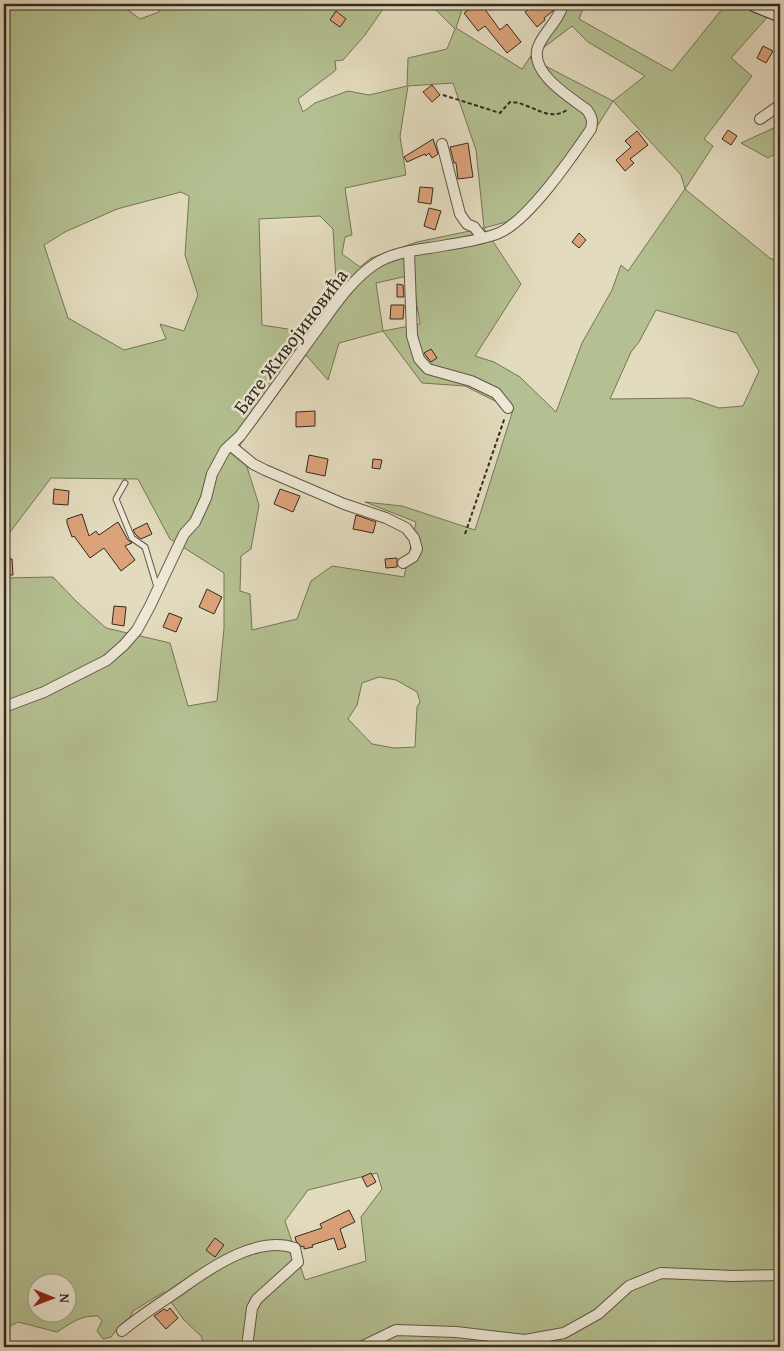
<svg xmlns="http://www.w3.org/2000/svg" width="784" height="1351" font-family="'Gentium Book Plus',serif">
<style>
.green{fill:#b4c091;stroke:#747558;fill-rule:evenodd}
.building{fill:#dca27a;stroke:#332a20}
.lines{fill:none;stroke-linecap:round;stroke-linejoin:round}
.lane-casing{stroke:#5f5648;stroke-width:7}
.street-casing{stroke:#5f5648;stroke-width:12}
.secondary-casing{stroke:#332a20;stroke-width:17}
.path{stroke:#332a20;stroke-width:2;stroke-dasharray:4 2.5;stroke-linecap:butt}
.lane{stroke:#ede8d5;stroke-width:5}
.street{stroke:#ede8d5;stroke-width:10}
.secondary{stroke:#ede8d5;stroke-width:15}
.labels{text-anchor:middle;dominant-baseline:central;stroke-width:5;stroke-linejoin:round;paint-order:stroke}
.street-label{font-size:20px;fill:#332a20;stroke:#ede8d5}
</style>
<rect width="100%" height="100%" fill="#e3dbbe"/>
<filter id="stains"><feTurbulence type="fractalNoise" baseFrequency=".004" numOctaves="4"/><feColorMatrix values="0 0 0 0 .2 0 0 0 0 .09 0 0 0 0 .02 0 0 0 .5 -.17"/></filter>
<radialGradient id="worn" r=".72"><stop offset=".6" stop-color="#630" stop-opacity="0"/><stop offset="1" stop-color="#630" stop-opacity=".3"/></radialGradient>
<!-- green -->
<path class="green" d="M 4,4 L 120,4 L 140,19 L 159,12 L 162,4 L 380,4 L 383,9 L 365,35 L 343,60 L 335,61 L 336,70 L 298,99 L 303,112 L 315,103 L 348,91 L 369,95 L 407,86 L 408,58 L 447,49 L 455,29 L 430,4 L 464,4 L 456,28 L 522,69 L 566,4 L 585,4 L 579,19 L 672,71 L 723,8 L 717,4 L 779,4 L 731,58 L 752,76 L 704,139 L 713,146 L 685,189 L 771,259 L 780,259 L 780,1347 L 205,1347 L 201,1336 L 184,1320 L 164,1292 L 133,1311 L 128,1322 L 118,1328 L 111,1337 L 103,1339 L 97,1331 L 102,1321 L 98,1316 C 81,1315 71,1323 57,1332 L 18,1322 L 4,1329 L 4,578 L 53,577 L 77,602 L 106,628 L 170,643 L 188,706 L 217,701 L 224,628 L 224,573 L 170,539 L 138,479 L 51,478 L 4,540 ZM 572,26 L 588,42 L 645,76 L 613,101 L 530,58 ZM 453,83 L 476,150 L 484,228 L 417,242 L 371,258 L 360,267 L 342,254 L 345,237 L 352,235 L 345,188 L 406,175 L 400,136 L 408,86 ZM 613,101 L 681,175 L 685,189 L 628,271 L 621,265 L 612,290 L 582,343 L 556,412 L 520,377 L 494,362 L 475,356 L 521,284 L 484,228 L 506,222 L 545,200 L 578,157 ZM 181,192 L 189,196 L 185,255 L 198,295 L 184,331 L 160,324 L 166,339 L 124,350 L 68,318 L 44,245 L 65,232 L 117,209 ZM 320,216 L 333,229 L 336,281 L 307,332 L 262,325 L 259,219 ZM 412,275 L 420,324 L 383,331 L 376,283 ZM 656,310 L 737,333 L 759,371 L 743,406 L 719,408 L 690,398 L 610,399 L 631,352 L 639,342 ZM 383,331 L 422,383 L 465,386 L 513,410 L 475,530 L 402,506 L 365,502 L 416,522 L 404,577 L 332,566 L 311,581 L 297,619 L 252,630 L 250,594 L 240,591 L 241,556 L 251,549 L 259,505 L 240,445 L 306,355 L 328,380 L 339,343 ZM 379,677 L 396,680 L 417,692 L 420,702 L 417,707 L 415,747 L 394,748 L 372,744 L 348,719 L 357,705 L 362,683 ZM 377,1173 L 382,1189 L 361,1217 L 366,1261 L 305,1280 L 285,1221 L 308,1190 ZM 38,1284 L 68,1284 L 68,1314 L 38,1314 Z
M 778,126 L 780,126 L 780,151 L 768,158 L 741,143 Z"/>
<!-- building -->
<path class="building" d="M 477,4 L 481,4 L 500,30 L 507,24 L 521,42 L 507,53 L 485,26 L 478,31 L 464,13 Z
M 536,4 L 556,4 L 553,11 L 544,18 L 545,20 L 537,27 L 525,12 Z
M 336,11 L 346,19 L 340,27 L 330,20 Z
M 763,46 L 773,51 L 766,63 L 757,58 Z
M 432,85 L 440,95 L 432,102 L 423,92 Z
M 728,130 L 737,136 L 731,145 L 722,139 Z
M 637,131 L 648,145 L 630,159 L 634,163 L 625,171 L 616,160 L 631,147 L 625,141 Z
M 433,139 L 438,154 L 432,158 L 429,153 L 426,156 L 425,154 L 407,162 L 404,157 Z
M 468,143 L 473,177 L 458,179 L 456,163 L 454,163 L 450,147 Z
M 420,187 L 433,188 L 431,204 L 418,202 Z
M 429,208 L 441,211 L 435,230 L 424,226 Z
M 579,233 L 586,240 L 579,248 L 572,242 Z
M 397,284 L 403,285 L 404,297 L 397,297 Z
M 391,305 L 404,305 L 403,319 L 390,319 Z
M 431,349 L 437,358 L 431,362 L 424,353 Z
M 315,411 L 315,426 L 296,427 L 296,412 Z
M 309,455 L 328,459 L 325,476 L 306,472 Z
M 373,459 L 382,460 L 380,469 L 372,468 Z
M 54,489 L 69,491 L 68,505 L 53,504 Z
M 280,489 L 300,496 L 293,512 L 274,504 Z
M 82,514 L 89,536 L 96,531 L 99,535 L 118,522 L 128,540 L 132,543 L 125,546 L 135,560 L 121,571 L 104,548 L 90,558 L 74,536 L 72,537 L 67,523 L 67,519 Z
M 356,515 L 376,522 L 373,533 L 353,529 Z
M 147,523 L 152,534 L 141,539 L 136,535 L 133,530 Z
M 397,558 L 397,567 L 386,568 L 385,559 Z
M 4,559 L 12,559 L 13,575 L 4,575 Z
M 207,589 L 222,597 L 214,614 L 199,607 Z
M 114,606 L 126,607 L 124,626 L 112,624 Z
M 169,613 L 182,618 L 176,632 L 163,627 Z
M 371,1173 L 376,1182 L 367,1187 L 362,1177 Z
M 349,1210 L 355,1222 L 340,1229 L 346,1247 L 338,1250 L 334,1238 L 312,1245 L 313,1247 L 304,1249 L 304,1246 L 302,1247 L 296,1241 L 295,1237 L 322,1228 L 320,1224 Z
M 215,1238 L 224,1245 L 215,1257 L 206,1250 Z
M 170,1308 L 178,1318 L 166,1329 L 154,1316 L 164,1309 L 167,1311 Z"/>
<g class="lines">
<defs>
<path id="lane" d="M 125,483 L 116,499 L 132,538 L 145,547 L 157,587"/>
<path id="street" d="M 760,119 L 780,105
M 442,144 L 460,214 L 467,224 L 474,227 L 482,237
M 409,251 L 412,336 L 419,359 L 428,369 L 471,381 L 496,393 L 508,408
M 230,445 L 253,464 L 265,470 L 344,504 L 386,518 L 406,528 L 414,538 L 417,549 L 413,557 L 403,563
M 4,707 L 44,692 L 107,660 L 124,645 L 137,630 L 150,606 L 184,534 L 195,522 L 206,498 L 212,474 L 225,450 L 240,436 C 264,404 287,371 311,338 C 329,314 349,281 375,264 C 396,250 423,250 447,245 C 460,243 487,238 499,233 C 529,220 572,157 591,129 C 593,121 592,117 587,110 C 570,97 529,73 538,47 C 544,31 559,21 563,4
M 122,1331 C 142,1314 164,1301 185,1286 C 213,1266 259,1235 295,1248 L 298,1262 L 257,1299 L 252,1308 L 247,1347
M 361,1347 L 396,1330 L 456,1332 L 525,1340 L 564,1333 L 598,1314 L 629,1286 L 661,1273 L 733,1276 L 780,1275"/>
<path id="secondary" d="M 755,4 L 780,14"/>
</defs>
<!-- lane casing -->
<use href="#lane" class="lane-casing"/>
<!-- street casing -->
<use href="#street" class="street-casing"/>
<!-- secondary casing -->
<use href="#secondary" class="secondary-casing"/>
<!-- path -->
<path class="path" d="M 443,95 L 500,113 L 510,102 C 531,102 547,123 567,110
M 465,534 L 505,417"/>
<!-- lane -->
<use href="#lane" class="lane"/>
<!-- street -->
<use href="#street" class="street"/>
<!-- secondary -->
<use href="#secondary" class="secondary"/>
</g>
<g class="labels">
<!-- street labels -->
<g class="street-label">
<text transform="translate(290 341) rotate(-53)">Бате Живојиновића</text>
</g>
</g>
<!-- margin -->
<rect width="784" height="1351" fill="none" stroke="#e3dbbe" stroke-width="20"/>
<rect x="5" y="5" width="774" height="1341" fill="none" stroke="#332a20" stroke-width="2.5"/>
<rect x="10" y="10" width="764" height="1331" fill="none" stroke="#332a20"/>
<!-- north arrow -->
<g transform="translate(52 1298) rotate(91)"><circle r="24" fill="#ede8d5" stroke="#a39c8d"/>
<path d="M0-4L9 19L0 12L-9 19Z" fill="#8f2418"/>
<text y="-8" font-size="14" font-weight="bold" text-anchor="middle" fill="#332a20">N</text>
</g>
<rect width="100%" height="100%" filter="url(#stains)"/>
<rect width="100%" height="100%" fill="url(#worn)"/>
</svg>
